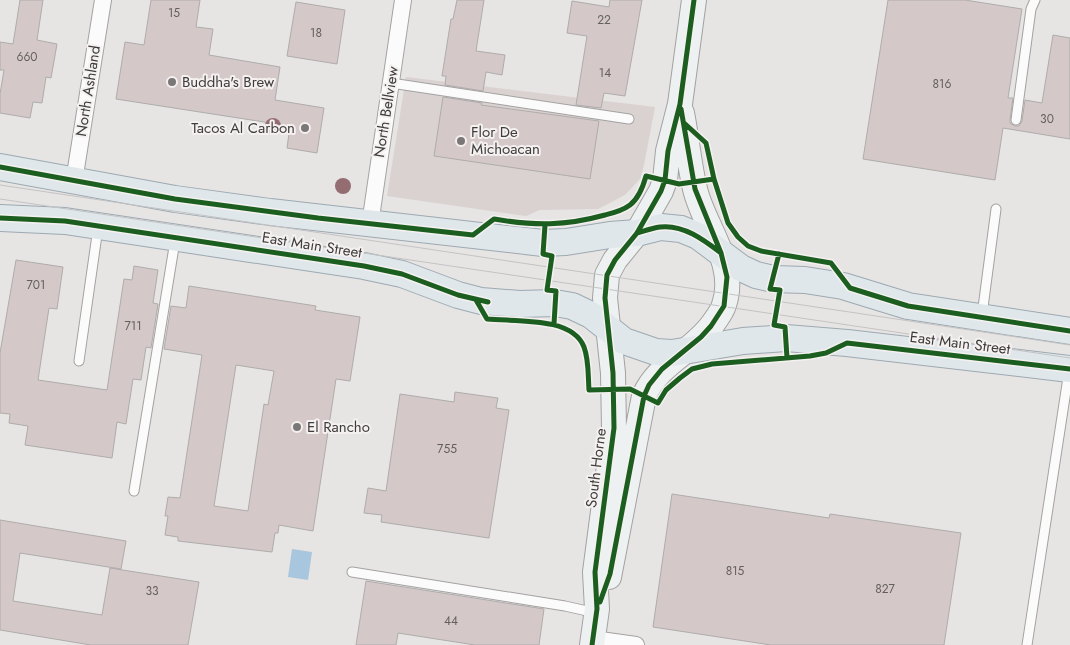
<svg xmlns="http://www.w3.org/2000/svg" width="1070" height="645" font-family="Jost,sans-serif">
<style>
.built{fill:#dad2d1}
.water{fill:#a8c7de}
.building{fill:#d4c8c8;stroke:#afacac;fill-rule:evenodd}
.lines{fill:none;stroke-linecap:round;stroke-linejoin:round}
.lane-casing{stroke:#a4a2a1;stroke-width:11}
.street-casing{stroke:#a4a2a1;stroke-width:18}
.secondary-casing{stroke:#a4a2a1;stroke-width:26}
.primary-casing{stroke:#9da9b1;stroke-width:28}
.lane{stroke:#fbfbfb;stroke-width:9}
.street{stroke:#fbfbfb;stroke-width:16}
.secondary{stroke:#edf1f2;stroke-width:24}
.primary{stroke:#dfe7eb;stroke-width:26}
.tram{stroke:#c4c3c3;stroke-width:1}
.cycleway-casing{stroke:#f5f1f0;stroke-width:8}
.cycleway{stroke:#1b5e20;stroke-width:5}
.tree{fill:#936d72}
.poi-dot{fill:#797777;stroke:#f5f1f0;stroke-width:2}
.labels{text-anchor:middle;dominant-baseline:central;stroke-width:4;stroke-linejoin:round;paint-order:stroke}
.number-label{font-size:12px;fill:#645f5f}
.poi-label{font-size:15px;fill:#3e3c3c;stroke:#f5f1f0;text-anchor:start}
.street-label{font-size:15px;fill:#3e3c3c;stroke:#f5f1f0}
</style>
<rect width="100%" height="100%" fill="#e7e4e4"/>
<!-- built -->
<path class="built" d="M 406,77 L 655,107 L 644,165 L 640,179 L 625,195 L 598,209 L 540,210 L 526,216 L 387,196 Z"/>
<!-- water -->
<path class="water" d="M 292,549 L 312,552 L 308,580 L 288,577 Z"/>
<!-- building -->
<path class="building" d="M 20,0 L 43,0 L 37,40 L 57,44 L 51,78 L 46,77 L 42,103 L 33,102 L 30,118 L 0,113 L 0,94 L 4,70 L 0,70 L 0,42 L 13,44 Z
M 151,0 L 200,0 L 196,27 L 213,29 L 209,55 L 280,67 L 275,100 L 324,108 L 317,153 L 287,148 L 290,126 L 116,99 L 125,42 L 144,45 Z
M 457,0 L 484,0 L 476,51 L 505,55 L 502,75 L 486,72 L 483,91 L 445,85 L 446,76 L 442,76 L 451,19 L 453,19 Z
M 610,0 L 642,0 L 625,96 L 604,93 L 601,108 L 576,105 L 587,36 L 567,33 L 572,1 L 609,7 Z
M 888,0 L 965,0 L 1022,9 L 1008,98 L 1013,98 L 1010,120 L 1010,123 L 1015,126 L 1019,126 L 1022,121 L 1025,100 L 1042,103 L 1053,35 L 1070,38 L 1070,139 L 1003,128 L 995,180 L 863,159 Z
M 296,2 L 345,10 L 337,64 L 287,56 Z
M 443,97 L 482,103 L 481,105 L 599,121 L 590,179 L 434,156 Z
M 16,260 L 63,267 L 57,309 L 49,308 L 38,380 L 107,390 L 124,279 L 132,280 L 134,266 L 158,270 L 153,303 L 158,304 L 151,348 L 146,347 L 141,380 L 133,379 L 126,424 L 117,422 L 112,458 L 25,445 L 28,426 L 9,423 L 10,414 L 0,413 L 0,353 Z
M 189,286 L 316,306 L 315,310 L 360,317 L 350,381 L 336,379 L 313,531 L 279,525 L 278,533 L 275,533 L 272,552 L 178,541 L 178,537 L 165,535 L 168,516 L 165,516 L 168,497 L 180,498 L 202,355 L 164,349 L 171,306 L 186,308 ZM 236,365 L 274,371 L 268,405 L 264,404 L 248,511 L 214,506 Z
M 455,392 L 498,398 L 496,408 L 509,410 L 489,538 L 381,522 L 382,515 L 364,513 L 368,488 L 386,491 L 400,394 L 454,402 Z
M 672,494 L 829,518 L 830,514 L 961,533 L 944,645 L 771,645 L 653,627 Z
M 0,520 L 126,541 L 121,569 L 20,553 L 13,601 L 102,615 L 110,568 L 199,582 L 188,645 L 91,645 L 0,630 Z
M 366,581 L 544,609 L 539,645 L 475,645 L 398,633 L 396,645 L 356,645 Z"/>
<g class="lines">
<defs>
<path id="lane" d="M 391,83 L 629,119
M 1016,120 L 1031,9 L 1035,0
M 982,315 L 996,209
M 79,361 L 98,228
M 134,491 L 175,241
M 352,572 L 565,606 L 596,613
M 1027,645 L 1069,371"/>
<path id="street" d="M 74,181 L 103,0
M 370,224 L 403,0
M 593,639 L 636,645"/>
<path id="secondary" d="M 609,577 L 644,396 C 658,364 692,352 712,325 C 716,319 722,312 724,305 C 738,264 704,227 695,189 C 689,164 687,138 682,113
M 592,645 L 597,609 L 595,572 L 614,428 L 613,373 L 605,298 L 607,275 L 615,260 L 637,233 L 661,191 L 665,180 L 668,151 L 680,104 L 694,0"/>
<path id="primary" d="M 0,167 L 175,199 L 270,212 L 543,243 L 566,242 L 610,235 L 637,233 L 661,227 L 681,229 L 698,236 L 741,268 L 756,275 L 773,279 L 805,280 L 843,286 L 908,306 L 1070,331
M 0,218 L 65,221 L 364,266 L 402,274 L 458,295 L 481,301 L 520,304 L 555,303 L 572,306 L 591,315 L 624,341 L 656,352 L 672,353 L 743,341 L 786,338 L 847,343 L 1070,369"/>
</defs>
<!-- lane casing -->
<use href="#lane" class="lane-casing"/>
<!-- street casing -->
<use href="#street" class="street-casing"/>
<!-- secondary casing -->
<use href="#secondary" class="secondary-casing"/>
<!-- primary casing -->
<use href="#primary" class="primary-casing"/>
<!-- lane -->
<use href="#lane" class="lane"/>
<!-- street -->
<use href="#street" class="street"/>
<!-- secondary -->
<use href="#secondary" class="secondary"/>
<!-- primary -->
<use href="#primary" class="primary"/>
<!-- tram -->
<path class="tram" d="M 0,185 L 1070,345
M 0,199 L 1070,358"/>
<defs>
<path id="cycleway" d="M 684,123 L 706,143 L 714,179
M 0,167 L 175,199 L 318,218 L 473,235 L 494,219 C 535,226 565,226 605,215 C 613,213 622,211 630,205 C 639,198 643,187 646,176 L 679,184 L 714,179 L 728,223 L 738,237 L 748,246 L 761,251 L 831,263 L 850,288 L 908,306 L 1070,331
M 0,218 L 65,221 L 364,266 L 402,274 L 458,295 L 488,302
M 545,225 L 543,254 L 552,256 L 547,290 L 556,291 L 554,324
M 637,233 C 644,231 652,228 660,227 C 683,224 704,240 721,253
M 779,254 L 770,289 L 780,290 L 774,325 L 785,327 L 787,358
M 476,300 L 487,319 C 515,322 572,316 584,347 C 589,360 588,376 589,390 L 630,389 L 658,403 L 666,390 L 680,378 L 692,369 L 712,364 L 810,356 L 826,353 L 847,343 L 1070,369
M 600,602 L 610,574 L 644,396 L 649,385 L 662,369 L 701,337 L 711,326 L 724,306 L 727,277 L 721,253 L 695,189 L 681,109
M 592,645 L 597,609 L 595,572 L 614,428 L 613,373 L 605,298 L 607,275 L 615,260 L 637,233 L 661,191 L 665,180 L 668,151 L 680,104 L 694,0"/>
</defs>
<!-- cycleway casing -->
<use href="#cycleway" class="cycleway-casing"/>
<!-- cycleway -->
<use href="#cycleway" class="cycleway"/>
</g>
<!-- trees -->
<g class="tree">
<circle cx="273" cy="126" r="8"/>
<circle cx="343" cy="186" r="8"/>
</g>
<!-- markers -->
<g class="poi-dot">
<circle cx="172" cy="82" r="5"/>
<circle cx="305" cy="128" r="5"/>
<circle cx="461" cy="141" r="5"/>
<circle cx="297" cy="427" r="5"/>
</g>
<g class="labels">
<!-- number labels -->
<g class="number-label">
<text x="174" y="13">15</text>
<text x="604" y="20">22</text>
<text x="316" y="33">18</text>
<text x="27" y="57">660</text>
<text x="605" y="73">14</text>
<text x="942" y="84">816</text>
<text x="1047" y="119">30</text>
<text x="36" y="285">701</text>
<text x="133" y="326">711</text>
<text x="447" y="449">755</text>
<text x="735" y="571">815</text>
<text x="885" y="589">827</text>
<text x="152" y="591">33</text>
<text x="451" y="621">44</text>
</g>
<!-- poi labels -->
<g class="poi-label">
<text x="182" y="82">Buddha's Brew</text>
<text x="295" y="128" text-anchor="end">Tacos Al Carbon</text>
<text x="471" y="132">Flor De<tspan x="471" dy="17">Michoacan</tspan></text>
<text x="307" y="427">El Rancho</text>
</g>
<!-- street labels -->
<g class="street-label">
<text transform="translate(88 91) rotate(-81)">North Ashland</text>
<text transform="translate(386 112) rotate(-81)">North Bellview</text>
<text transform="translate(312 245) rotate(9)">East Main Street</text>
<text transform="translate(960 343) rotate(7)">East Main Street</text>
<text transform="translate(596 468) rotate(-83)">South Horne</text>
</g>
</g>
</svg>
